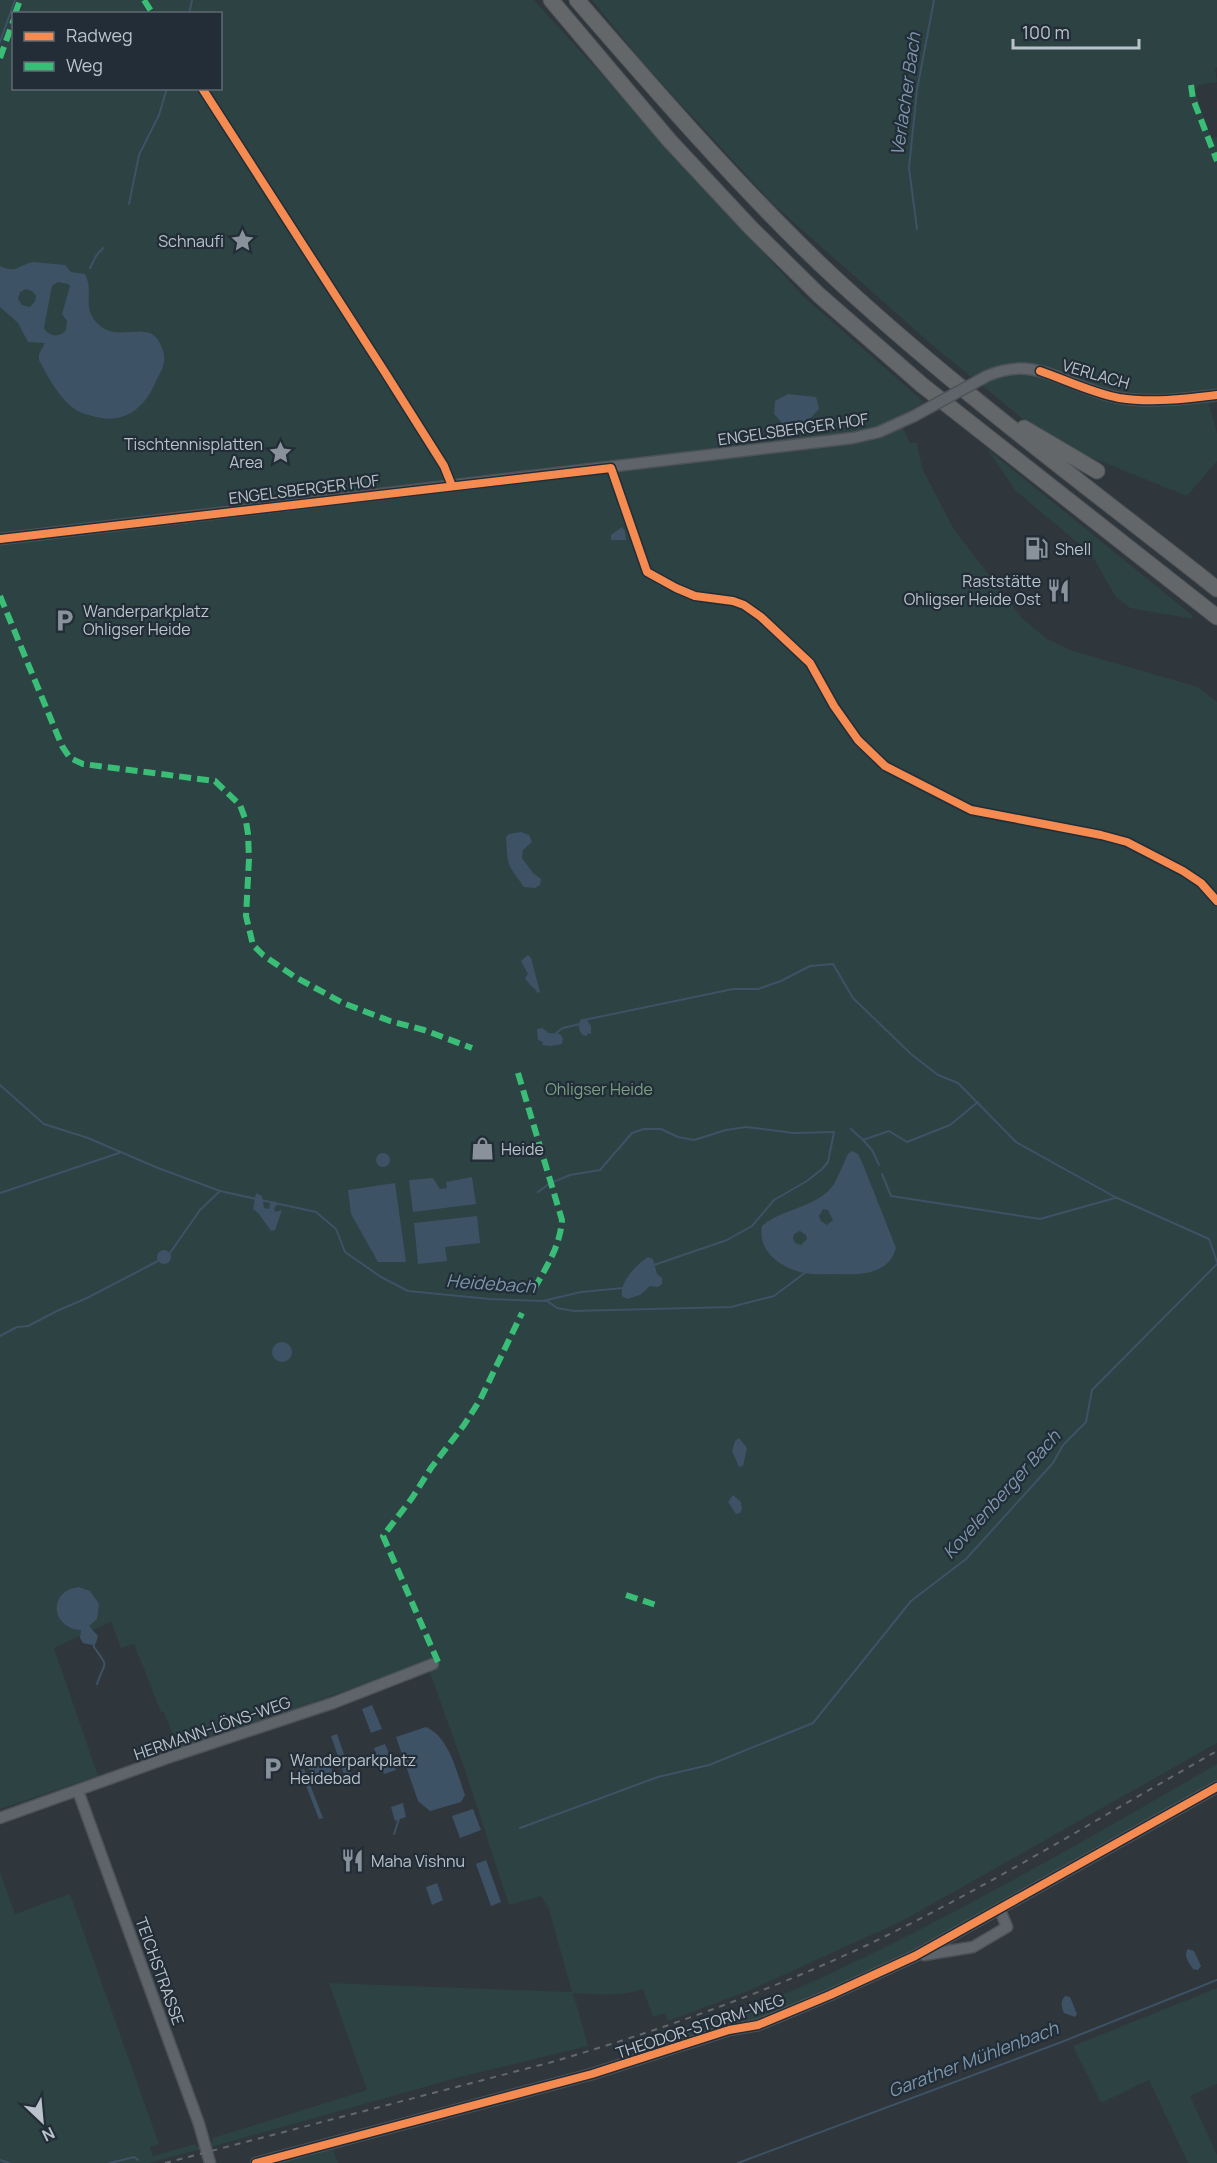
<svg xmlns="http://www.w3.org/2000/svg" width="1217" height="2163" font-family="Manrope,sans-serif">
<style>
.green{fill:#2c4243;fill-rule:evenodd}
.water{fill:#3e5266;fill-rule:evenodd}
.lines{fill:none;stroke-linecap:round;stroke-linejoin:round}
.stream{stroke:#3e5266;stroke-width:2}
.minor-casing{stroke:#4d5257;stroke-width:13}
.highway-casing{stroke:#4c5257;stroke-width:17}
.minor{stroke:#5f646a;stroke-width:10}
.highway{stroke:#64676a;stroke-width:15}
.rail{stroke:#63686e;stroke-width:2;stroke-dasharray:6 6;stroke-linecap:butt}
.minor-bridge-casing{stroke:#4d5257;stroke-width:13;stroke-linecap:butt}
.minor-bridge{stroke:#5f646a;stroke-width:10}
.quiet{stroke:#3abd76;stroke-width:6;stroke-dasharray:12 6;stroke-linecap:butt}
.cycleway-casing{stroke:#222d37;stroke-width:11}
.cycleway{stroke:#f68b52;stroke-width:8}
.labels{text-anchor:middle;dominant-baseline:central;stroke-width:4.5;stroke-linejoin:round;paint-order:stroke}
.poi-label{font-size:16px;fill:#bac3cc;stroke:#222d37;text-anchor:start}
.street-label{font-size:16px;fill:#bac3cc;stroke:#222d37}
.park-label{font-size:16px;fill:#7aa080;stroke:#222d37}
.water-label{font-size:18px;font-style:italic;fill:#7d96ac;stroke:#222d37}
</style>
<rect width="100%" height="100%" fill="#2f363c"/>
<!-- green -->
<path class="green" d="M 0,0 L 534,0 L 804,297 L 924,402 L 898,418 L 910,443 L 917,443 L 922,468 L 953,528 L 1022,618 L 1047,639 L 1073,651 L 1198,687 L 1217,702 L 1217,1743 L 904,1920 L 748,1991 L 668,2021 L 665,2013 L 653,2017 L 643,1989 C 620,1997 597,1994 573,1993 L 588,2046 L 460,2077 L 211,2147 L 213,2138 L 367,2090 L 329,1983 L 572,1992 L 549,1909 L 541,1896 L 509,1905 L 466,1773 L 426,1662 L 179,1750 L 164,1712 L 161,1712 L 134,1644 L 121,1648 L 111,1622 L 54,1648 L 98,1776 L 0,1809 ZM 14,14 L 220,14 L 220,88 L 14,88 Z
M 592,0 L 1217,0 L 1217,67 L 1215,69 L 1217,82 L 1198,85 L 1195,91 L 1211,138 L 1217,137 L 1217,402 L 1209,404 L 1217,433 L 1217,461 L 1187,496 L 1080,453 L 1038,431 L 932,345 L 773,204 L 644,64 Z
M 986,448 L 1192,615 L 1193,619 L 1130,608 L 1116,597 L 1091,554 L 1016,491 Z
M 1217,1764 L 1217,1781 L 914,1952 L 830,1994 L 714,2033 L 659,2048 L 659,2040 C 710,2021 763,2004 812,1982 C 951,1918 1084,1841 1217,1764 Z
M 0,1872 L 15,1914 L 70,1894 L 159,2144 L 150,2147 L 153,2156 L 195,2144 L 201,2149 L 149,2163 L 0,2163 Z
M 1217,1988 L 1217,2084 L 1190,2096 L 1217,2155 L 1217,2163 L 1188,2163 L 1149,2080 L 1101,2103 L 1073,2046 Z
M 332,2147 L 338,2163 L 270,2163 Z"/>
<!-- water -->
<path class="water" d="M 33,262 L 65,265 L 71,272 L 85,274 C 95,293 80,307 99,325 C 121,345 153,314 163,351 C 167,363 161,371 156,381 C 145,408 125,424 96,417 C 90,415 83,414 78,411 C 61,402 48,377 39,360 L 39,354 L 45,343 L 28,342 L 18,323 L 0,307 L 0,266 C 16,274 18,265 33,262 ZM 58,282 L 68,284 L 70,286 L 62,314 L 67,321 L 66,330 C 60,338 49,337 44,328 L 52,286 ZM 26,289 L 32,291 L 36,296 L 35,301 L 30,307 L 22,305 L 18,299 L 20,292 Z
M 788,394 L 816,397 L 819,409 L 807,422 L 782,423 L 774,414 L 775,401 Z
M 622,527 L 625,531 L 626,540 L 611,540 L 611,535 Z
M 521,832 L 529,835 L 532,842 L 523,850 L 522,858 L 533,873 L 541,879 L 540,885 L 535,888 L 524,887 C 506,862 508,867 506,837 L 509,834 Z
M 528,955 L 531,958 L 540,992 L 538,993 C 534,987 529,985 525,978 L 528,974 L 521,961 Z
M 581,1019 L 586,1019 L 591,1026 L 591,1034 L 588,1033 L 587,1036 L 583,1035 C 578,1030 578,1026 581,1019 Z
M 542,1028 L 549,1033 L 560,1034 L 563,1039 L 562,1044 L 551,1046 L 542,1045 L 543,1042 L 538,1040 L 537,1029 Z
M 852,1151 L 858,1154 L 862,1162 L 896,1248 C 889,1276 856,1275 833,1274 C 824,1274 813,1275 804,1273 C 782,1268 757,1252 762,1226 C 782,1208 818,1208 834,1184 C 839,1175 843,1164 848,1154 ZM 823,1209 L 828,1210 L 833,1220 L 827,1225 L 821,1221 L 819,1216 ZM 800,1231 L 806,1235 L 807,1239 L 801,1245 L 795,1243 L 793,1239 L 794,1234 Z
M376 1160a7 7 0 1 1 14 0a7 7 0 1 1-14 0Z
M 472,1177 L 476,1204 L 413,1212 L 409,1180 L 433,1178 L 440,1189 L 447,1188 L 446,1182 Z
M 395,1183 L 406,1262 L 378,1262 L 351,1214 L 348,1190 Z
M 256,1193 L 262,1196 L 264,1208 L 269,1209 L 270,1203 L 274,1201 L 277,1205 L 274,1208 L 275,1212 L 282,1210 L 275,1230 L 271,1231 L 259,1214 L 253,1209 Z
M 477,1216 L 480,1243 L 445,1247 L 447,1261 L 418,1264 L 414,1223 Z
M157 1257a7 7 0 1 1 14 0a7 7 0 1 1-14 0Z
M 648,1257 L 653,1259 L 657,1274 L 662,1278 L 662,1284 L 658,1287 L 650,1286 L 640,1295 L 627,1299 L 622,1296 C 619,1282 637,1264 648,1257 Z
M272 1352a10 10 0 1 1 20 0a10 10 0 1 1-20 0Z
M 739,1438 L 747,1448 L 743,1466 L 739,1467 L 732,1451 L 735,1441 Z
M 733,1495 L 741,1502 L 742,1509 L 740,1513 L 736,1514 L 728,1502 Z
M 79,1587 L 90,1591 L 99,1604 L 97,1619 L 89,1626 L 98,1636 L 96,1643 L 92,1645 L 83,1643 L 80,1638 L 81,1630 C 50,1628 48,1590 79,1587 Z
M 372,1705 L 382,1729 L 371,1733 L 362,1709 Z
M 426,1727 C 450,1738 456,1771 465,1795 L 461,1802 L 430,1811 L 418,1801 L 396,1737 Z
M 337,1734 L 353,1781 L 347,1783 L 331,1736 Z
M 385,1744 L 396,1770 L 384,1774 L 374,1748 Z
M 329,1761 L 334,1776 L 314,1783 L 309,1768 Z
M 304,1769 L 323,1818 L 319,1819 L 300,1770 Z
M 403,1803 L 406,1817 L 395,1821 L 391,1807 Z
M 473,1809 L 481,1830 L 460,1838 L 452,1816 Z
M 486,1860 L 501,1902 L 491,1906 L 476,1864 Z
M 437,1883 L 443,1900 L 432,1905 L 426,1887 Z
M 1188,1949 L 1194,1951 L 1201,1966 L 1198,1970 L 1193,1969 C 1189,1963 1183,1955 1188,1949 Z
M 1065,1996 L 1070,1997 L 1077,2014 L 1075,2017 L 1064,2013 C 1061,2006 1060,2002 1065,1996 Z"/>
<g class="lines">
<!-- stream -->
<path class="stream" d="M 189,14 L 192,0
M 0,42 L 15,0
M 129,204 L 139,155 L 159,115 L 167,88
M 917,229 L 909,168 L 917,90 L 934,0
M 90,268 L 96,256 L 103,248
M 584,1020 L 733,989 L 758,989 L 781,981 L 810,966 L 833,964 L 853,998 L 911,1054 L 938,1075 L 958,1083 L 1016,1142 L 1115,1197 L 1209,1239 L 1217,1262
M 556,1033 L 563,1028 L 580,1024
M 0,1085 L 44,1124 L 88,1138 L 158,1168 L 220,1191 L 316,1212 L 336,1229 L 345,1252 L 381,1277 L 408,1291 L 490,1299 L 543,1301 L 581,1292 L 623,1288
M 851,1129 L 863,1140 L 889,1131 L 907,1142 L 950,1125 L 978,1102
M 863,1140 L 872,1150 L 879,1165
M 882,1174 L 891,1196 L 1040,1219 L 1115,1198
M 553,1182 L 570,1175 L 600,1170 L 632,1133 L 644,1129 L 661,1129 L 678,1137 L 694,1140 L 726,1130 L 746,1127 L 794,1133 L 834,1132 L 828,1162 L 822,1169 L 807,1181 L 774,1200 L 752,1226 L 727,1240 L 654,1265
M 538,1192 L 549,1184
M 0,1193 L 119,1153
M 170,1253 L 200,1210 L 220,1191
M 546,1300 L 557,1308 L 574,1311 L 731,1307 L 774,1296 L 806,1272
M 0,1336 L 17,1327 L 28,1326 L 59,1310 L 87,1298 L 158,1261
M 94,1644 L 94,1647 C 110,1670 105,1659 97,1684
M 520,1828 L 658,1777 L 709,1765 L 813,1723 L 911,1601 L 966,1559 L 1053,1463 L 1063,1445 L 1086,1422 L 1092,1390 L 1217,1264
M 394,1834 L 399,1819
M 0,2160 L 9,2163
M 110,2163 L 134,2157 L 138,2160
M 738,2163 L 1059,2043 L 1217,1980"/>
<defs>
<path id="minor" d="M 987,376 C 1038,353 1070,390 1120,398 C 1152,403 1185,399 1217,395
M 0,539 L 853,438 L 879,432 L 914,416
M 78,1791 L 199,2124 L 210,2163
M 0,1818 L 173,1756 L 333,1703 L 433,1664
M 924,1955 L 973,1947 L 1007,1927 L 1000,1910
M 256,2163 L 592,2074 L 729,2030 L 758,2025 L 830,1995 L 915,1956 L 1217,1787"/>
<path id="highway" d="M 551,0 L 669,140 L 751,228 L 819,295 L 922,385 L 1217,617
M 577,0 C 655,90 734,181 820,264 C 945,382 1083,483 1217,589
M 1024,428 L 1097,471"/>
</defs>
<!-- minor casing -->
<use href="#minor" class="minor-casing"/>
<!-- highway casing -->
<use href="#highway" class="highway-casing"/>
<!-- minor -->
<use href="#minor" class="minor"/>
<!-- highway -->
<use href="#highway" class="highway"/>
<!-- rail -->
<path class="rail" d="M 165,2163 L 552,2062 C 658,2031 762,1994 863,1947 C 985,1889 1100,1817 1217,1751"/>
<defs>
<path id="minor-bridge" d="M 914,416 L 987,376"/>
</defs>
<!-- minor-bridge casing -->
<use href="#minor-bridge" class="minor-bridge-casing"/>
<!-- minor-bridge -->
<use href="#minor-bridge" class="minor-bridge"/>
<!-- quiet -->
<path class="quiet" d="M 144,0 L 153,14
M 15,14 L 20,0
M 0,58 L 14,19
M 1191,85 L 1193,99 L 1217,161
M 0,596 L 62,746 L 70,758 L 83,764 L 215,781 L 240,805 L 246,821 L 248,834 L 249,859 L 246,916 L 253,945 L 263,955 L 295,977 L 343,1003 L 390,1021 L 424,1030 L 472,1048
M 518,1073 L 562,1220 C 560,1246 547,1266 534,1289
M 626,1595 L 656,1605
M 438,1662 L 383,1536 L 412,1498 L 431,1468 L 464,1425 L 480,1400 L 522,1313"/>
<defs>
<path id="cycleway" d="M 202,88 L 386,374 L 444,466 L 452,486
M 1040,371 C 1066,380 1092,393 1119,398 C 1151,403 1185,399 1217,395
M 0,539 L 611,468 L 647,572 L 676,588 L 695,596 L 733,601 L 744,605 L 761,617 L 810,663 L 834,706 L 858,740 L 885,766 L 971,810 L 1101,835 L 1127,842 L 1183,871 L 1201,883 L 1217,901
M 256,2163 L 592,2074 L 729,2030 L 758,2025 L 830,1995 L 915,1956 L 1217,1787"/>
</defs>
<!-- cycleway casing -->
<use href="#cycleway" class="cycleway-casing"/>
<!-- cycleway -->
<use href="#cycleway" class="cycleway"/>
</g>
<!-- icons -->
<defs>
<symbol id="sight-bare" viewBox="-9 -9 18 18"><path d="M0-6L1.8-2.2L6-1.7L2.9 1.2L3.7 5.4L0 3.3L-3.7 5.4L-2.9 1.2L-6-1.7L-1.8-2.2Z" fill="#89929a" stroke="#222d37" stroke-width="2.5" paint-order="stroke"/></symbol>
<symbol id="fuel-bare" viewBox="-9 -9 18 18"><path d="M-5.5-6h7V0h2V4h1.3V-2.5L3-4.5l.8-.8L6-3V5H2.5V1h-1V6h-7ZM-4.2-4.7v3.2H.2V-4.7Z" fill="#89929a" stroke="#222d37" stroke-width="2.5" paint-order="stroke"/></symbol>
<symbol id="restaurant-bare" viewBox="-9 -9 18 18"><path d="M-5-6h1v4h1v-4h1v4h1v-4h1v5L-1.5 .5V6h-2V.5L-5-1ZM5-6V6H3V1.5H1.5Q1.5-4 5-6Z" fill="#89929a" stroke="#222d37" stroke-width="2.5" paint-order="stroke"/></symbol>
<symbol id="parking-bare" viewBox="-9 -9 18 18"><path d="M-3.5-5.5H1a3.5 3.5 0 0 1 0 7H-1V5.5H-3.5ZM-1-3.4V-.6H.8a1.4 1.4 0 0 0 0-2.8Z" fill="#89929a" stroke="#222d37" stroke-width="2.5" paint-order="stroke"/></symbol>
<symbol id="shop-bare" viewBox="-9 -9 18 18"><path d="M-5-2.5h2.3a2.7 3.5 0 0 1 5.4 0H5L5.5 6h-11ZM-1.5-2.5h3a1.5 2.3 0 0 0-3 0Z" fill="#89929a" stroke="#222d37" stroke-width="2.5" paint-order="stroke"/></symbol>
</defs>
<g fill-rule="evenodd">
<use href="#sight-bare" x="226" y="224" width="33" height="33"/>
<use href="#sight-bare" x="264" y="436" width="33" height="33"/>
<use href="#fuel-bare" x="1020" y="532" width="33" height="33"/>
<use href="#restaurant-bare" x="1042" y="574" width="33" height="33"/>
<use href="#parking-bare" x="48" y="604" width="33" height="33"/>
<use href="#shop-bare" x="466" y="1132" width="33" height="33"/>
<use href="#parking-bare" x="256" y="1752" width="33" height="33"/>
<use href="#restaurant-bare" x="336" y="1844" width="33" height="33"/>
</g>
<g class="labels">
<!-- poi labels -->
<g class="poi-label">
<text x="224" y="241" text-anchor="end">Schnaufi</text>
<text x="263" y="444" text-anchor="end">Tischtennisplatten<tspan x="263" dy="18">Area</tspan></text>
<text x="1055" y="549">Shell</text>
<text x="1041" y="581" text-anchor="end">Raststätte<tspan x="1041" dy="18">Ohligser Heide Ost</tspan></text>
<text x="83" y="611">Wanderparkplatz<tspan x="83" dy="18">Ohligser Heide</tspan></text>
<text x="501" y="1149">Heide</text>
<text x="290" y="1760">Wanderparkplatz<tspan x="290" dy="18">Heidebad</tspan></text>
<text x="371" y="1861">Maha Vishnu</text>
</g>
<!-- street labels -->
<g class="street-label">
<text transform="translate(1096 374) rotate(16)">VERLACH</text>
<text transform="translate(793 429) rotate(-8)">ENGELSBERGER HOF</text>
<text transform="translate(304 489) rotate(-7)">ENGELSBERGER HOF</text>
<text transform="translate(212 1728) rotate(-19)">HERMANN-LÖNS-WEG</text>
<text transform="translate(160 1971) rotate(70)">TEICHSTRASSE</text>
<text transform="translate(700 2026) rotate(-18)">THEODOR-STORM-WEG</text>
</g>
<!-- park labels -->
<g class="park-label">
<text x="599" y="1089">Ohligser Heide</text>
</g>
<!-- water labels -->
<g class="water-label">
<text transform="translate(905 94) rotate(-82)">Verlacher Bach</text>
<text transform="translate(491 1283) rotate(4)">Heidebach</text>
<text transform="translate(1001 1494) rotate(-48)">Kovelenberger Bach</text>
<text transform="translate(973 2059) rotate(-21)">Garather Mühlenbach</text>
</g>
</g>
<!-- legend -->
<rect x="12" y="12" width="210" height="78" fill="#222d37" stroke="#5f6973" stroke-width="1.5"/>
<rect x="24" y="32" width="30" height="9" fill="#f68b52" stroke="#5f6973" stroke-width="1.5"/>
<text x="66" y="42" font-size="18" fill="#bac3cc">Radweg</text>
<rect x="24" y="62" width="30" height="9" fill="#3abd76" stroke="#5f6973" stroke-width="1.5"/>
<text x="66" y="72" font-size="18" fill="#bac3cc">Weg</text>
<!-- north arrow -->
<g transform="translate(42 2121) rotate(154)" stroke="#222d37" stroke-width="4.5" paint-order="stroke">
<path d="M0-4.5L10 22L0 15L-10 22Z" fill="#bac3cc"/>
<text y="-9" font-size="16" font-weight="bold" text-anchor="middle" fill="#bac3cc">N</text>
</g>
<!-- scale -->
<path d="M1013 39v9h126v-9" fill="none" stroke="#bac3cc" stroke-width="3"/>
<text x="1022" y="39" font-size="18" fill="#bac3cc" stroke="#222d37" stroke-width="4.5" paint-order="stroke">100 m</text>
</svg>
